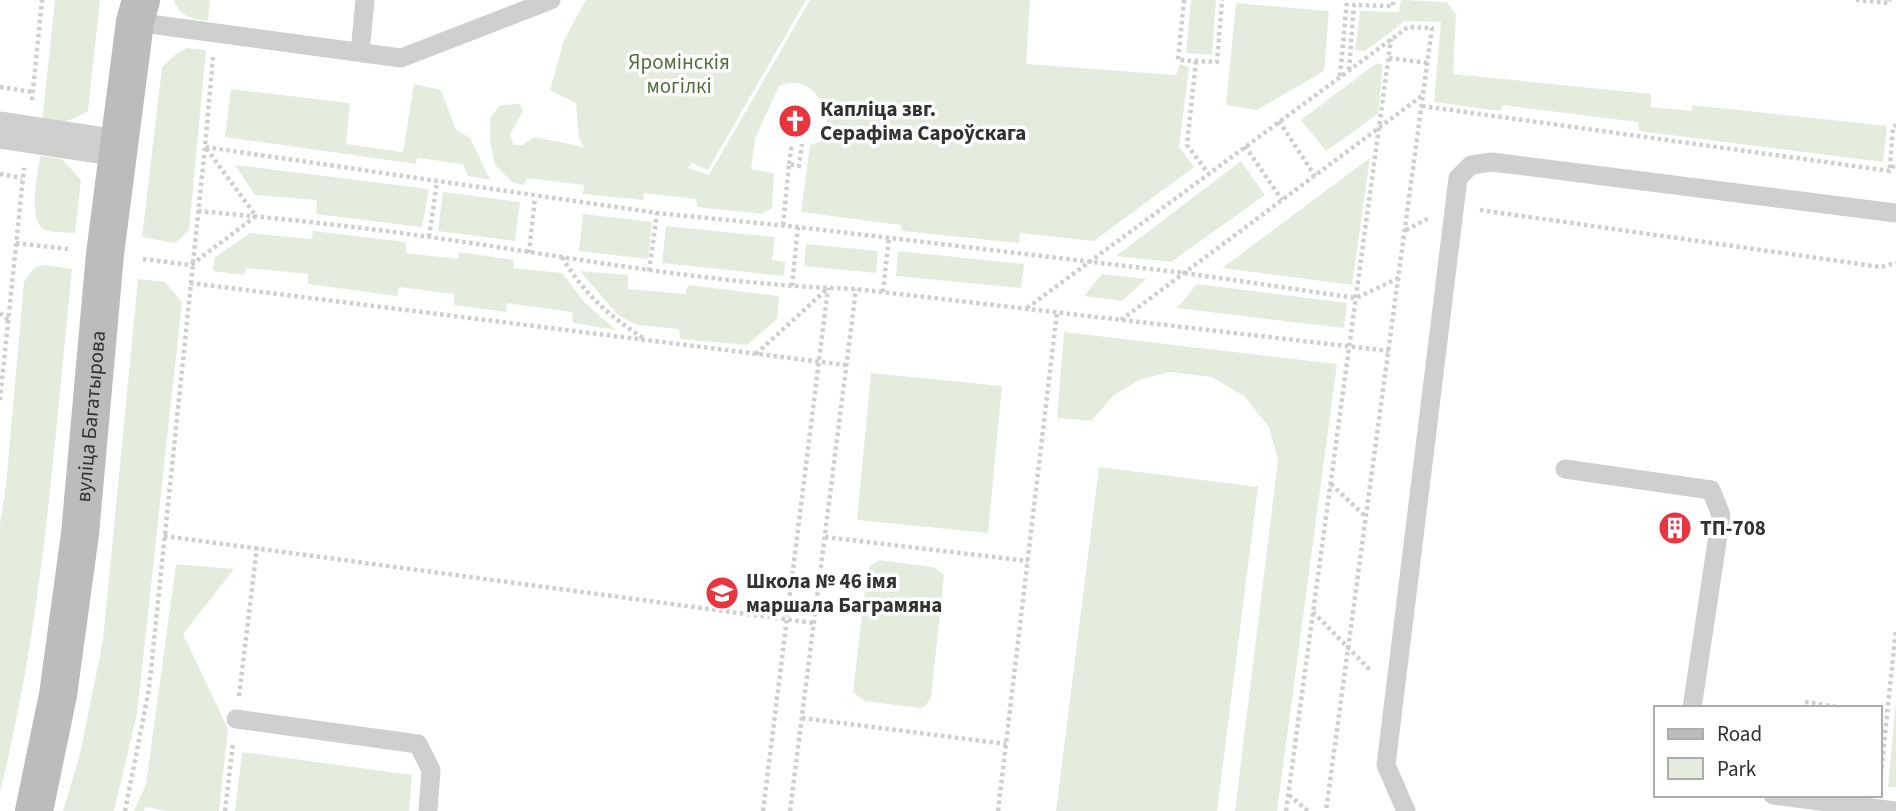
<svg xmlns="http://www.w3.org/2000/svg" width="1896" height="811" font-family="'Source Sans 3',sans-serif">
<style>
.green{fill:#e5ecde}
.lines{fill:none;stroke-linecap:round;stroke-linejoin:round}
.path{stroke:#cfcfcf;stroke-width:4.5;stroke-dasharray:3.5 3.5;stroke-linecap:butt}
.lane{stroke:#cfcfcf;stroke-width:19}
.street{stroke:#cfcfcf;stroke-width:37}
.secondary{stroke:#bcbcbc;stroke-width:38}
.labels{text-anchor:middle;dominant-baseline:central;stroke-width:7;stroke-linejoin:round;paint-order:stroke}
.park-label{font-size:21px;fill:#546f3e;stroke:#fff}
.poi-label{font-size:21px;font-weight:bold;fill:#323232;stroke:#fff;text-anchor:start}
.street-label{font-size:21px;fill:#323232;stroke:#fff}
</style>
<rect width="100%" height="100%" fill="#fff"/>
<!-- green -->
<path class="green" d="M 55,0 L 100,0 L 88,111 C 72,120 61,125 42,123 Z
M 174,0 L 210,0 L 208,21 C 192,19 180,17 174,0 Z
M 586,0 L 806,0 L 708,170 L 692,163 L 688,168 L 709,175 L 810,0 L 1030,0 L 1026,64 L 1176,75 L 1180,64 L 1189,67 L 1179,147 L 1194,167 L 1094,241 L 1020,233 L 1019,243 L 902,231 L 901,225 L 801,212 L 810,145 L 820,142 L 829,136 C 828,117 820,85 796,83 C 791,82 784,85 779,86 L 755,139 L 751,169 L 774,173 L 772,208 L 762,214 L 697,207 L 696,199 L 644,193 L 643,200 L 583,194 L 584,185 L 527,178 L 524,185 L 512,182 L 495,165 L 490,142 L 490,118 L 500,105 L 520,104 L 523,111 L 510,134 L 514,145 L 522,145 L 535,137 L 584,147 L 579,139 L 576,103 L 550,90 L 564,40 Z
M 1191,0 L 1216,0 L 1212,55 L 1186,53 Z
M 1401,0 L 1447,2 L 1456,14 L 1453,74 L 1651,94 L 1651,107 L 1692,111 L 1692,105 L 1887,126 L 1883,162 L 1639,131 L 1638,122 L 1503,105 L 1500,111 L 1434,102 L 1441,22 L 1405,21 L 1365,51 L 1355,50 L 1360,11 L 1399,12 Z
M 1236,3 L 1329,11 L 1324,71 L 1257,110 L 1226,105 Z
M 187,48 L 206,50 L 189,230 L 175,243 L 142,237 L 162,67 L 176,54 Z
M 1377,63 L 1383,65 L 1378,114 L 1326,151 L 1301,120 Z
M 414,84 L 441,90 L 456,130 L 470,138 L 490,180 L 468,176 L 463,164 L 417,158 L 416,164 L 225,137 L 231,89 L 350,103 L 346,144 L 403,152 Z
M 40,156 L 62,159 L 81,180 L 75,233 C 66,232 50,234 42,228 C 28,216 38,173 40,156 Z
M 1370,158 L 1352,285 L 1222,268 Z
M 1241,161 L 1265,195 L 1171,262 L 1116,256 Z
M 235,165 L 429,189 L 422,227 L 316,214 L 317,200 L 255,195 Z
M 443,192 L 520,202 L 515,241 L 438,231 Z
M 583,214 L 652,222 L 648,259 L 579,251 Z
M 666,226 L 775,237 L 772,260 L 785,262 L 784,276 L 662,263 Z
M 313,231 L 406,242 L 406,253 L 458,259 L 459,252 L 513,260 L 514,268 L 562,273 L 585,303 L 616,330 L 573,323 L 572,312 L 507,303 L 506,312 L 454,305 L 454,294 L 399,287 L 397,296 L 308,284 L 308,274 L 246,268 L 244,275 L 213,271 L 214,258 L 250,233 L 312,239 Z
M 806,244 L 878,251 L 876,273 L 804,266 Z
M 898,251 L 1024,264 L 1021,288 L 896,276 Z
M 46,265 L 72,269 C 54,444 43,621 0,792 L 0,524 L 6,485 L 24,282 L 35,267 Z
M 580,271 L 628,275 L 628,289 L 685,294 L 688,285 L 779,296 L 777,319 L 747,345 L 680,339 L 679,329 L 637,325 L 618,315 Z
M 1102,274 L 1146,279 L 1122,301 L 1084,296 Z
M 138,279 L 165,282 L 182,302 L 137,714 L 114,811 L 63,811 L 80,754 L 103,640 Z
M 1197,284 L 1347,303 L 1344,328 L 1177,308 Z
M 1064,332 L 1337,364 L 1277,811 L 1235,811 L 1278,460 L 1269,427 L 1244,396 L 1212,377 L 1169,372 L 1139,380 L 1113,396 L 1091,421 L 1057,418 Z
M 871,373 L 1002,386 L 988,533 L 857,520 Z
M 1099,467 L 1258,487 L 1217,811 L 1056,811 Z
M 879,560 L 933,567 L 944,575 L 931,698 L 925,706 L 920,708 L 864,701 L 853,692 L 867,573 L 871,565 Z
M 176,564 L 234,569 L 183,634 L 228,729 L 219,811 L 167,811 L 145,807 L 144,811 L 134,811 L 146,784 Z
M 1896,701 L 1896,787 L 1888,787 Z
M 242,752 L 412,775 L 409,811 L 235,811 Z"/>
<g class="lines">
<!-- path -->
<path class="path" d="M 1184,0 L 1178,60 L 1217,62 L 1222,0
M 1856,0 L 1889,3 L 1890,0
M 213,57 L 205,147 L 657,213 L 798,227 L 1185,273 L 1356,298 L 1399,278
M 1389,58 L 1428,63
M 1196,61 L 1187,145 L 1208,173
M 1349,70 L 1354,5 L 1393,6 L 1393,0
M 1340,76 L 1347,0
M 0,87 L 33,92
M 32,100 L 42,0
M 1422,106 L 1890,171 L 1896,163
M 1279,121 L 1315,176
M 1245,146 L 1282,200
M 789,164 L 792,144
M 1890,168 L 1893,127 L 1896,125
M 0,174 L 22,178
M 1480,210 L 1881,267 L 1896,263
M 198,211 C 275,218 353,226 430,237 C 571,257 713,285 856,289 L 1389,351
M 783,225 L 789,164 L 799,166 L 802,144
M 1406,230 L 1429,218
M 429,237 L 437,182
M 16,243 L 68,249
M 529,253 L 535,197
M 562,257 C 585,295 607,314 643,338
M 143,259 L 191,265 L 256,216 L 206,148
M 649,271 L 657,213
M 190,283 L 846,365
M 792,286 L 798,227
M 883,292 L 889,237
M 1027,308 L 1408,27 L 1432,28 L 1326,811
M 0,313 L 8,320
M 1121,320 L 1423,95
M 756,354 L 827,289
M 0,400 L 24,168
M 1331,484 L 1365,516
M 164,536 L 814,623
M 825,537 L 1028,561
M 1313,612 L 1372,672
M 239,696 L 257,547
M 1805,702 L 1845,708
M 802,718 L 1006,744
M 1880,782 L 1896,629
M 1289,795 L 1308,811
M 125,811 L 149,689 L 205,147
M 225,811 L 233,743
M 763,811 L 828,288
M 790,811 L 856,289
M 998,811 L 1057,312
M 1286,811 L 1391,39"/>
<!-- lane -->
<path class="lane" d="M 135,22 L 401,58 L 551,0
M 360,52 L 365,0
M 1565,469 L 1711,490 L 1721,515 L 1692,708
M 236,719 L 418,744 L 431,770 L 428,811
M 1773,795 L 1896,811
M 1406,811 L 1386,765 L 1458,178 L 1471,165 L 1492,162 L 1896,213"/>
<!-- street -->
<path class="street" d="M 0,130 L 118,148"/>
<!-- secondary -->
<path class="secondary" id="s1" d="M 34,811 L 58,695 L 80,534 L 105,254 L 135,22 L 141,0"/>
</g>
<!-- icons -->
<defs>
<symbol id="church-disc" viewBox="-11 -11 22 22"><circle r="9.5" fill="#e83540" stroke="#fff"/><path d="M-1.2-6h2.4v3.5h3.3v2.4h-3.3V6h-2.4V-.1h-3.3v-2.4h3.3Z" fill="#fff"/></symbol>
<symbol id="building-disc" viewBox="-11 -11 22 22"><circle r="9.5" fill="#e83540" stroke="#fff"/><path d="M-4-6H4V6H1V3H-1V6H-4ZM-2.5-4.3h1.7v1.8h-1.7ZM.8-4.3h1.7v1.8H.8ZM-2.5-1h1.7V.8h-1.7ZM.8-1h1.7V.8H.8Z" fill="#fff"/></symbol>
<symbol id="school-disc" viewBox="-11 -11 22 22"><circle r="9.5" fill="#e83540" stroke="#fff"/><path d="M0-5L7-2L0 1L-7-2ZM-4 1L0 2.5L4 1V4Q0 6-4 4Z" fill="#fff"/></symbol>
</defs>
<g fill-rule="evenodd">
<use href="#church-disc" x="776" y="102" width="38" height="38"/>
<use href="#building-disc" x="1656" y="509" width="38" height="38"/>
<use href="#school-disc" x="703" y="574" width="38" height="38"/>
</g>
<g class="labels">
<!-- park labels -->
<g class="park-label">
<text x="679" y="62">Яромінскія<tspan x="679" dy="24">могілкі</tspan></text>
</g>
<!-- poi labels -->
<g class="poi-label">
<text x="820" y="109">Капліца звг.<tspan x="820" dy="24">Серафіма Сароўскага</tspan></text>
<text x="1700" y="528">ТП-708</text>
<text x="746" y="581">Школа № 46 імя<tspan x="746" dy="24">маршала Баграмяна</tspan></text>
</g>
<!-- street labels -->
<g class="street-label">
<text stroke="none"><textPath href="#s1" startOffset="399">вуліца Багатырова</textPath></text>
</g>
</g>
<!-- legend -->
<rect x="1654" y="706" width="228" height="91" fill="#ffffff" stroke="#adadad" stroke-width="2"/>
<rect x="1668" y="729" width="35" height="10" fill="#bcbcbc" stroke="#adadad" stroke-width="2"/>
<text x="1717" y="741" font-size="21" fill="#323232">Road</text>
<rect x="1668" y="758" width="35" height="21" fill="#e5ecde" stroke="#adadad" stroke-width="2"/>
<text x="1717" y="776" font-size="21" fill="#323232">Park</text>
</svg>
